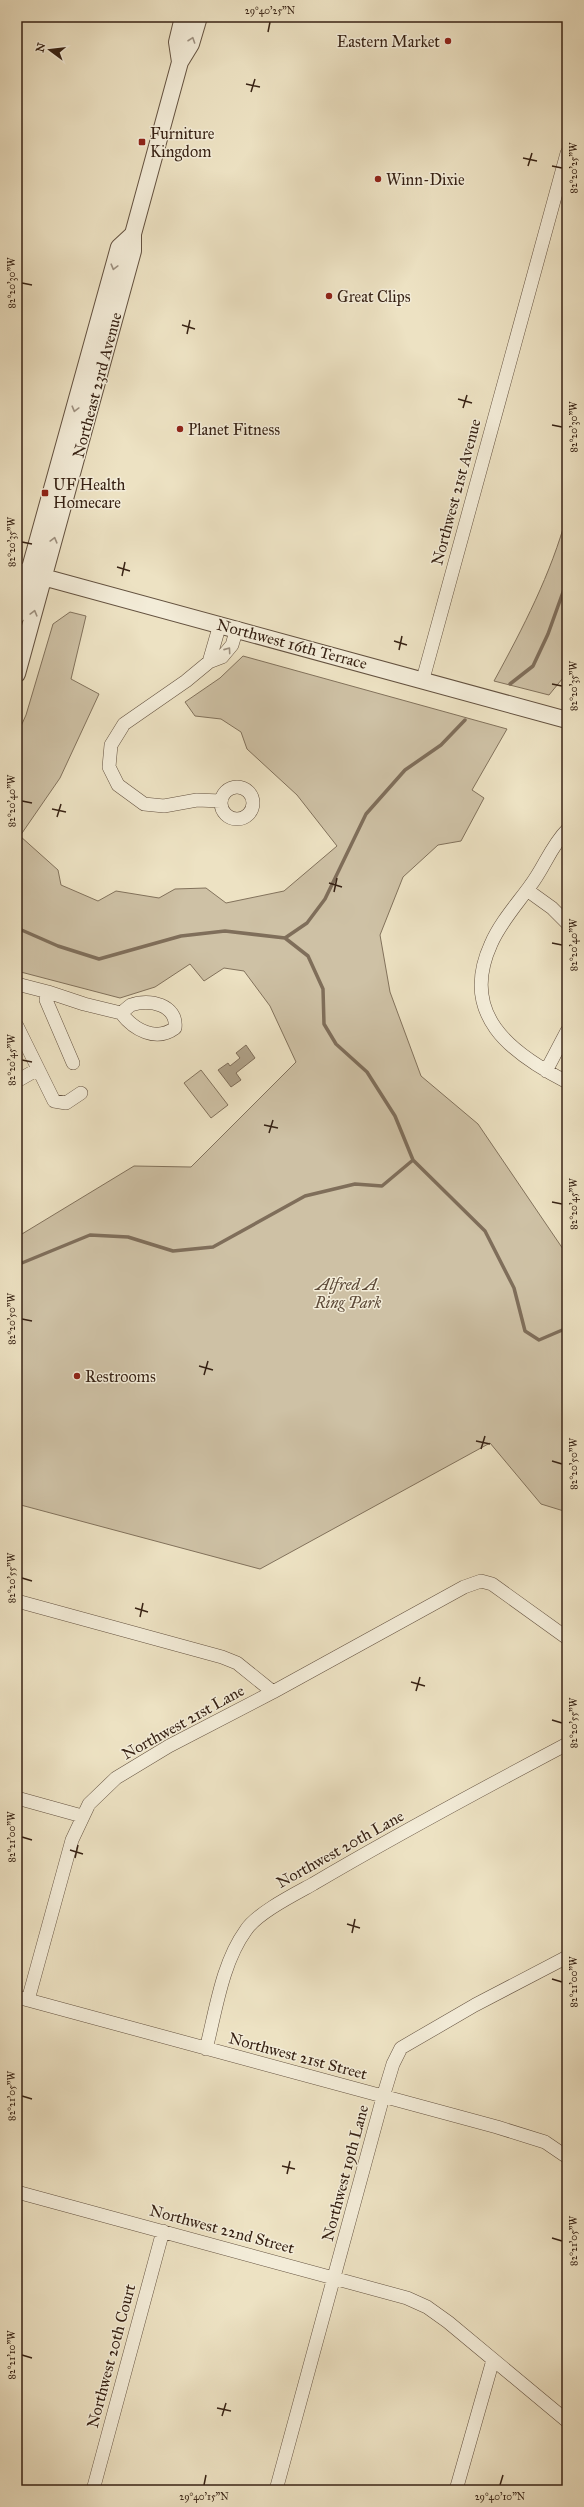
<svg xmlns="http://www.w3.org/2000/svg" width="584" height="2507" font-family="'IM FELL Great Primer',serif">
<style>
.green{fill:#cec1a5;stroke:#82725c}
.water{fill:#afa188;stroke:#7f6e5a}
.lines{fill:none;stroke-linecap:round;stroke-linejoin:round}
.stream{stroke:#7f6e5a;stroke-width:3.5}
.minor-casing{stroke:#645240;stroke-width:14}
.tertiary-casing{stroke:#645240;stroke-width:18}
.minor{stroke:#f3ecd8;stroke-width:13}
.tertiary{stroke:#f3ecd8;stroke-width:16}
.oneway{stroke:#9e9180}
.ticks{fill:none;stroke:#372214;stroke-width:1.5}
.poi-dot{fill:#8f2418;stroke:#f3ecd8;stroke-width:1.5}
.labels{text-anchor:middle;dominant-baseline:central;stroke-width:3;stroke-linejoin:round;paint-order:stroke}
.poi-label{font-size:16px;fill:#372214;stroke:#f3ecd8;text-anchor:start}
.street-label{font-size:16px;fill:#372214;stroke:#f3ecd8}
.park-label{font-size:16px;font-style:italic;fill:#5d4a38;stroke:#f3ecd8}
.neatline{fill:none;stroke:#372214;stroke-width:1.5}
.ticks-label{font-size:10px;text-anchor:middle;fill:#372214}
</style>
<rect width="100%" height="100%" fill="#ede2c3"/>
<filter id="stains"><feTurbulence type="fractalNoise" baseFrequency=".005" numOctaves="4"/><feColorMatrix values="0 0 0 0 .2 0 0 0 0 .09 0 0 0 0 .02 0 0 0 .5 -.17"/></filter>
<radialGradient id="worn" r=".72"><stop offset=".6" stop-color="#630" stop-opacity="0"/><stop offset="1" stop-color="#630" stop-opacity=".3"/></radialGradient>
<!-- green -->
<path class="green" d="M 567,515 L 567,673 L 549,695 L 494,681 C 523,628 551,574 567,515 Z
M 70,612 L 86,616 L 71,679 L 99,694 L 60,778 L 20,836 L 58,870 L 61,885 L 98,901 L 116,891 L 159,898 L 175,889 L 206,888 L 226,903 L 284,891 L 337,846 L 297,795 L 247,749 L 241,732 L 221,719 L 195,716 L 185,702 L 220,678 L 243,656 L 507,729 L 472,790 L 484,798 L 461,841 L 438,845 L 403,877 L 380,935 L 390,992 L 421,1076 L 478,1124 L 563,1249 L 567,1252 L 567,1512 L 541,1504 L 490,1443 L 260,1569 L 17,1504 L 17,1237 L 134,1166 L 191,1167 L 296,1062 L 270,1006 L 244,971 L 224,968 L 204,981 L 190,964 L 155,987 L 120,998 L 17,971 L 17,735 L 26,715 L 53,624 Z
M 201,1070 L 228,1105 L 211,1118 L 184,1083 Z"/>
<!-- water -->
<path class="water" d="M 246,1045 L 255,1058 L 236,1073 L 241,1080 L 231,1087 L 218,1070 L 228,1063 L 230,1066 L 240,1058 L 236,1053 Z"/>
<g class="lines">
<!-- stream -->
<path class="stream" d="M 510,684 L 533,666 L 548,634 L 567,581
M 17,928 L 58,946 L 99,959 L 181,936 L 225,931 L 285,938
M 285,938 L 308,956 L 323,989 L 324,1024 L 336,1044 L 367,1072 L 395,1116 L 413,1160 L 485,1231 L 514,1288 L 525,1331 L 539,1340 L 567,1328
M 285,938 L 307,923 L 325,899 L 366,814 L 405,770 L 441,745 L 465,720
M 17,1265 L 90,1235 L 128,1237 L 173,1251 L 213,1247 L 305,1196 L 355,1184 L 382,1186 L 413,1160"/>
<defs>
<path id="minor" d="M 17,569 L 38,575
M 209,662 L 220,624
M 423,679 L 567,153
M221 803a16 16 0 1 1 32 0a16 16 0 1 1-32 0Z
M 221,801 L 197,800 L 164,806 L 144,804 L 118,785 L 109,767 L 111,745 L 124,724 L 186,681 L 209,662 L 222,657 L 232,645 L 237,628
M 567,830 C 551,846 544,868 530,886 C 517,904 500,923 491,944 C 459,1014 510,1053 567,1082
M 527,890 L 552,908 L 567,923
M 17,984 L 48,992 L 46,1000 L 73,1063
M 48,992 L 84,1004 L 121,1013 C 124,1011 128,1007 131,1005 C 149,998 178,1005 175,1028 C 156,1042 134,1030 121,1013
M 17,1026 L 54,1101 L 66,1103 L 81,1093
M 546,1071 L 567,1031
M 17,1081 L 38,1069
M 17,1601 L 222,1657 L 237,1663 L 273,1692
M 17,1798 L 82,1816
M 17,1997 L 497,2127 L 545,2142 L 567,2157
M 28,2000 L 72,1840 L 89,1804 L 116,1778 L 169,1746 L 273,1692 L 464,1587 L 481,1581 L 492,1584 L 567,1638
M 206,2049 C 216,2010 222,1963 246,1930 C 257,1913 295,1894 313,1884 C 396,1835 482,1789 567,1744
M 17,2192 L 407,2298 L 427,2307 L 448,2322 L 567,2421
M 93,2490 L 163,2231
M 276,2490 L 383,2097 L 393,2064 L 401,2048 L 475,2005 L 567,1957
M 456,2490 L 493,2360"/>
<path id="tertiary" d="M 180,62 L 191,44 L 199,17
M 43,577 L 567,720
M 17,615 L 119,247 L 133,234
M 17,674 L 133,251 L 133,234 L 180,62 L 177,42 L 183,17"/>
</defs>
<!-- minor casing -->
<use href="#minor" class="minor-casing"/>
<!-- tertiary casing -->
<use href="#tertiary" class="tertiary-casing"/>
<!-- minor -->
<use href="#minor" class="minor"/>
<!-- tertiary -->
<use href="#tertiary" class="tertiary"/>
</g>
<!-- one-way arrows -->
<defs><path id="oneway-chevron" d="M-2-3.5L2.5 0L-2 3.5" fill="none" stroke-width="1.6" stroke-linecap="round" stroke-linejoin="round"/></defs>
<g class="oneway">
<use href="#oneway-chevron" transform="translate(192 40) rotate(-71)"/>
<use href="#oneway-chevron" transform="translate(114 267) rotate(105)"/>
<use href="#oneway-chevron" transform="translate(75 409) rotate(105)"/>
<use href="#oneway-chevron" transform="translate(54 540) rotate(-75)"/>
<use href="#oneway-chevron" transform="translate(34 613) rotate(-75)"/>
<use href="#oneway-chevron" transform="translate(228 650) rotate(-55)"/>
</g>
<!-- ticks -->
<path class="ticks" d="M 268,32 L 270,22M 246,84 L 260,87M 251,92 L 255,79M 523,158 L 537,161M 528,166 L 532,153M 552,166 L 562,168M 22,283 L 32,285M 182,325 L 195,329M 187,334 L 190,320M 458,399 L 472,403M 463,408 L 467,395M 552,425 L 562,427M 22,542 L 32,544M 117,567 L 130,571M 122,576 L 125,562M 394,641 L 407,645M 399,650 L 402,636M 552,684 L 562,686M 22,801 L 32,803M 52,809 L 66,812M 57,817 L 61,804M 329,883 L 342,887M 334,892 L 337,878M 552,943 L 562,945M 22,1060 L 32,1062M 264,1125 L 278,1128M 269,1133 L 273,1120M 552,1202 L 562,1204M 22,1319 L 32,1321M 199,1366 L 213,1370M 204,1375 L 208,1361M 476,1441 L 490,1444M 481,1449 L 485,1436M 552,1461 L 562,1464M 22,1578 L 32,1581M 135,1608 L 148,1612M 140,1617 L 143,1603M 411,1682 L 425,1686M 416,1691 L 420,1677M 552,1720 L 562,1723M 22,1837 L 32,1840M 70,1850 L 83,1854M 75,1858 L 78,1845M 347,1924 L 360,1928M 352,1933 L 355,1919M 552,1979 L 562,1982M 22,2096 L 32,2099M 282,2166 L 295,2169M 287,2174 L 290,2161M 552,2238 L 562,2241M 22,2355 L 32,2358M 217,2408 L 231,2411M 222,2416 L 226,2403M 204,2485 L 206,2475M 500,2485 L 503,2475"/>
<!-- markers -->
<g class="poi-dot">
<circle cx="448" cy="41" r="4"/>
<rect x="138" y="138" width="8" height="8" rx="2"/>
<circle cx="378" cy="179" r="4"/>
<circle cx="329" cy="296" r="4"/>
<circle cx="180" cy="429" r="4"/>
<rect x="41" y="489" width="8" height="8" rx="2"/>
<circle cx="77" cy="1376" r="4"/>
</g>
<g class="labels">
<!-- poi labels -->
<g class="poi-label">
<text x="440" y="41" text-anchor="end">Eastern Market</text>
<text x="150" y="133">Furniture<tspan x="150" dy="18">Kingdom</tspan></text>
<text x="386" y="179">Winn-Dixie</text>
<text x="337" y="296">Great Clips</text>
<text x="188" y="429">Planet Fitness</text>
<text x="53" y="484">UF Health<tspan x="53" dy="18">Homecare</tspan></text>
<text x="85" y="1376">Restrooms</text>
</g>
<!-- street labels -->
<g class="street-label">
<text transform="translate(97 385) rotate(-75)">Northeast 23rd Avenue</text>
<text transform="translate(456 492) rotate(-75)">Northwest 21st Avenue</text>
<text transform="translate(292 644) rotate(15)">Northwest 16th Terrace</text>
<text transform="translate(183 1722) rotate(-29)">Northwest 21st Lane</text>
<text transform="translate(340 1849) rotate(-29)">Northwest 20th Lane</text>
<text transform="translate(298 2056) rotate(15)">Northwest 21st Street</text>
<text transform="translate(345 2173) rotate(-75)">Northwest 19th Lane</text>
<text transform="translate(222 2229) rotate(15)">Northwest 22nd Street</text>
<text transform="translate(111 2356) rotate(-75)">Northwest 20th Court</text>
</g>
<!-- park labels -->
<g class="park-label">
<text x="348" y="1284">Alfred A.<tspan x="348" dy="18">Ring Park</tspan></text>
</g>
</g>
<!-- margin -->
<rect width="584" height="2507" fill="none" stroke="#ede2c3" stroke-width="44"/>
<!-- north arrow -->
<g transform="translate(50 50) rotate(285)" stroke="#f3ecd8" stroke-width="3" paint-order="stroke">
<path d="M0-3L7 15L0 10L-7 15Z" fill="#372214"/>
<text y="-6" font-size="11" font-weight="bold" text-anchor="middle" fill="#372214">N</text>
</g>
<rect x="22" y="22" width="540" height="2463" class="neatline"/>
<g class="ticks-label">
<text x="270" y="14">29°40'25"N</text>
<text transform="translate(573 168) rotate(-90)" y="4">82°20'25"W</text>
<text transform="translate(11 283) rotate(-90)" y="4">82°20'30"W</text>
<text transform="translate(573 427) rotate(-90)" y="4">82°20'30"W</text>
<text transform="translate(11 542) rotate(-90)" y="4">82°20'35"W</text>
<text transform="translate(573 686) rotate(-90)" y="4">82°20'35"W</text>
<text transform="translate(11 801) rotate(-90)" y="4">82°20'40"W</text>
<text transform="translate(573 945) rotate(-90)" y="4">82°20'40"W</text>
<text transform="translate(11 1060) rotate(-90)" y="4">82°20'45"W</text>
<text transform="translate(573 1204) rotate(-90)" y="4">82°20'45"W</text>
<text transform="translate(11 1319) rotate(-90)" y="4">82°20'50"W</text>
<text transform="translate(573 1464) rotate(-90)" y="4">82°20'50"W</text>
<text transform="translate(11 1578) rotate(-90)" y="4">82°20'55"W</text>
<text transform="translate(573 1723) rotate(-90)" y="4">82°20'55"W</text>
<text transform="translate(11 1837) rotate(-90)" y="4">82°21'00"W</text>
<text transform="translate(573 1982) rotate(-90)" y="4">82°21'00"W</text>
<text transform="translate(11 2096) rotate(-90)" y="4">82°21'05"W</text>
<text transform="translate(573 2241) rotate(-90)" y="4">82°21'05"W</text>
<text transform="translate(11 2355) rotate(-90)" y="4">82°21'10"W</text>
<text x="204" y="2500">29°40'15"N</text>
<text x="500" y="2500">29°40'10"N</text>
</g>
<rect width="100%" height="100%" filter="url(#stains)"/>
<rect width="100%" height="100%" fill="url(#worn)"/>
</svg>
